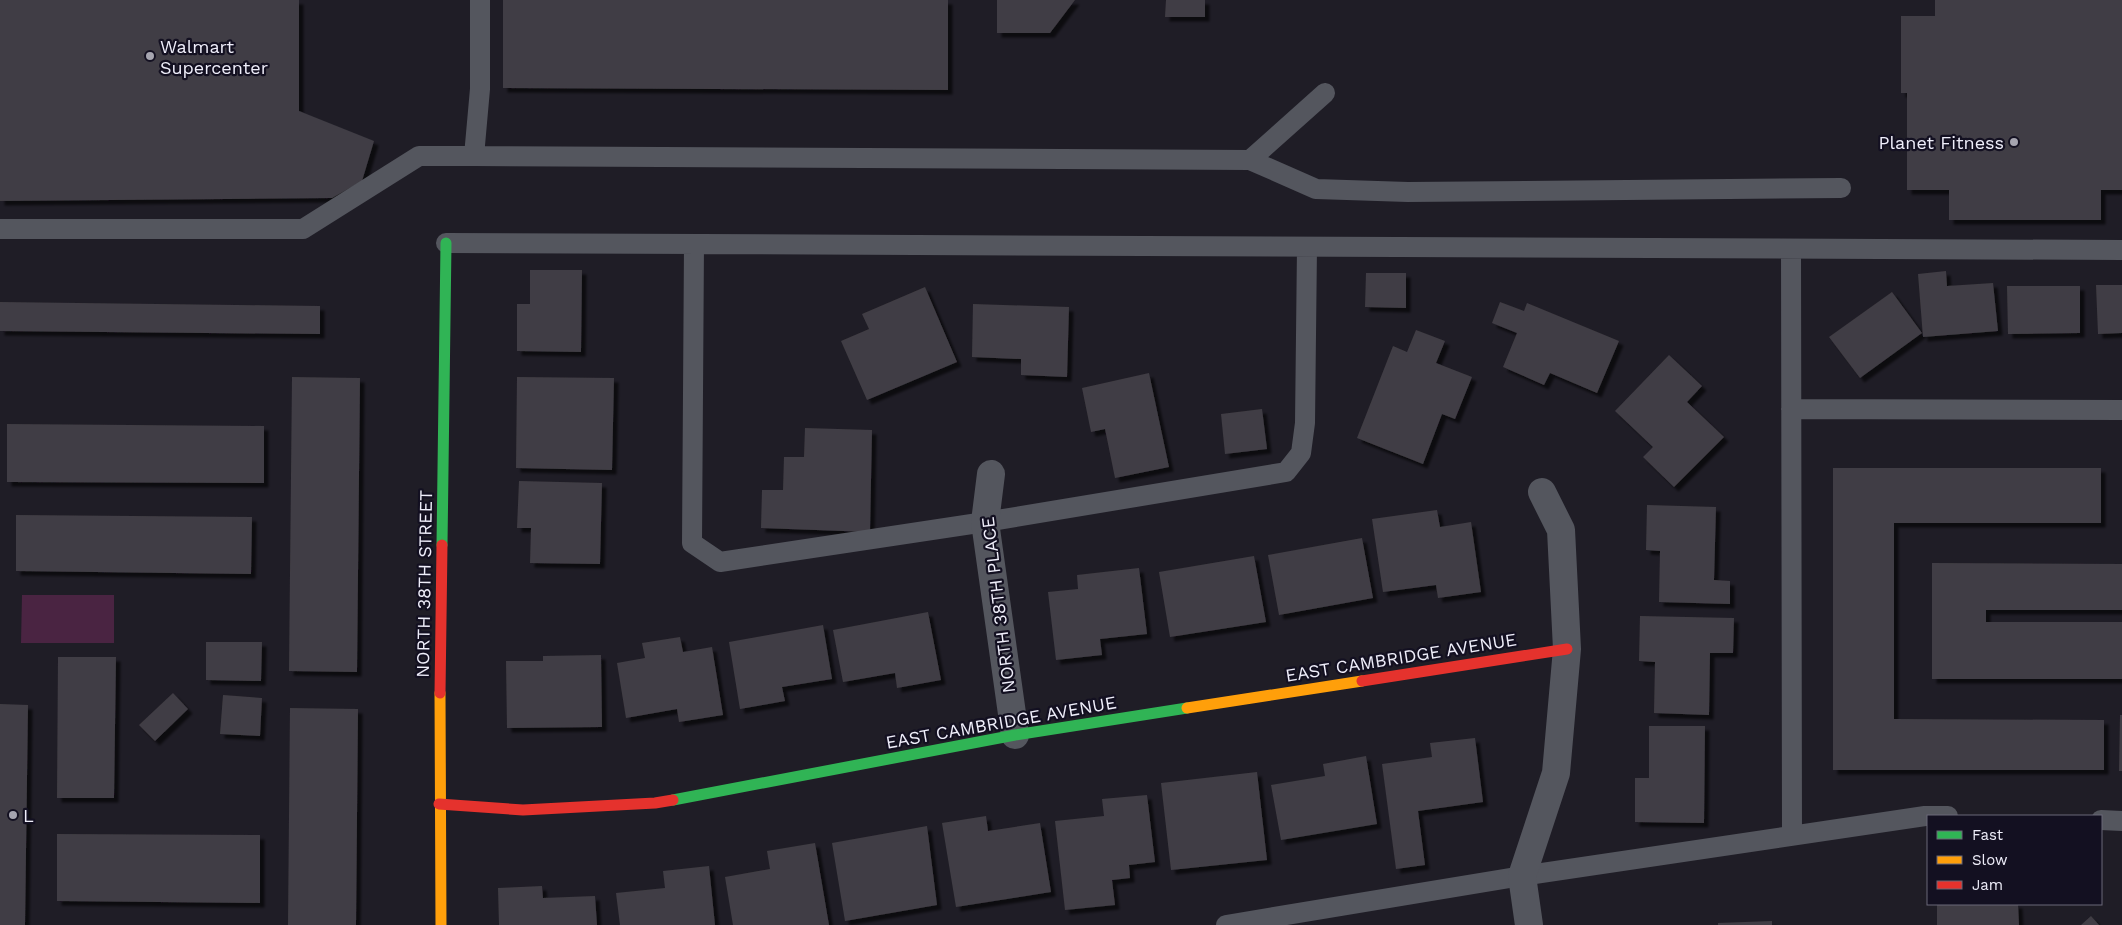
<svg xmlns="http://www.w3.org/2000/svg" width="2122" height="925" font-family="'Work Sans',sans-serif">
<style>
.green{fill:#4a2442}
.building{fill:#403d44;filter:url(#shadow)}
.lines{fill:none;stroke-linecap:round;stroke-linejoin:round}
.lane{stroke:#54565e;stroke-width:20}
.street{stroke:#54565e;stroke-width:28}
.fast{stroke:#30b455;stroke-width:11}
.slow{stroke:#ff9f0a;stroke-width:11}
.jam{stroke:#e5322d;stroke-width:11}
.poi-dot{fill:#a6a5b0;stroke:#131021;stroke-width:2}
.labels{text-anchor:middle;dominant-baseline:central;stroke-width:4.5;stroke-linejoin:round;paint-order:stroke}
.poi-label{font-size:18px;fill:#efeefa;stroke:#131021;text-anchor:start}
.street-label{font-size:18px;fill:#efeefa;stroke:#131021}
</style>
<defs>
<filter id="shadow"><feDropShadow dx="4.5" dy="4.5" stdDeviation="1" flood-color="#0009"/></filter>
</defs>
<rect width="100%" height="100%" fill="#1f1d26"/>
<!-- green -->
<path class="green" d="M 22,595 L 114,595 L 114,643 L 21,643 Z"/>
<!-- building -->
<path class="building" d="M 0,0 L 299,0 L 299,111 L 374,141 L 362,181 L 332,198 L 0,201 Z
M 503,0 L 948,0 L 948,90 L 503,88 Z
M 997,0 L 1075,0 L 1050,33 L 997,33 Z
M 1166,0 L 1205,0 L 1205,17 L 1165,17 Z
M 1935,0 L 2122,0 L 2122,190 L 2101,190 L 2101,220 L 1949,220 L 1949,190 L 1907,190 L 1907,93 L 1901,93 L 1901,16 L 1935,16 Z
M 530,270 L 582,270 L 581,352 L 517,351 L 517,304 L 530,304 Z
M 1946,271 L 1947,286 L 1993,283 L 1998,331 L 1923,337 L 1918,274 Z
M 1366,273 L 1406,273 L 1406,308 L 1365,307 Z
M 2096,285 L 2122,285 L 2122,333 L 2098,334 Z
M 2007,286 L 2080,286 L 2080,333 L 2008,334 Z
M 925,287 L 957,362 L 867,400 L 841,341 L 869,329 L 862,314 Z
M 1892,292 L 1922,333 L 1860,378 L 1829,337 Z
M 0,302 L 320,306 L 320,334 L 0,331 Z
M 1500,302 L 1524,311 L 1527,303 L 1619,341 L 1597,393 L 1550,373 L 1544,385 L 1503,367 L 1517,333 L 1492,323 Z
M 973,304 L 1069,307 L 1067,377 L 1021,375 L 1021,359 L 972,357 Z
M 1416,330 L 1445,341 L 1436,363 L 1472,377 L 1455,419 L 1442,414 L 1423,464 L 1357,438 L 1393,346 L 1407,352 Z
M 1669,355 L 1702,386 L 1687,402 L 1724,437 L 1674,487 L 1643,457 L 1653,447 L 1615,411 Z
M 1149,373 L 1169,467 L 1115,478 L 1105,429 L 1091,432 L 1082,388 Z
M 292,377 L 360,378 L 357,672 L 289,671 Z
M 517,377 L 614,378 L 612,470 L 516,468 Z
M 1262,409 L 1267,449 L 1225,454 L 1221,414 Z
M 7,424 L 264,426 L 264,483 L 7,482 Z
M 805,428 L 872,430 L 870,532 L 761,528 L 762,490 L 783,490 L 784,457 L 804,457 Z
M 1833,468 L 2101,468 L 2101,523 L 1894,523 L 1894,719 L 2104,720 L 2104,770 L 1833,770 Z
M 519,481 L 602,483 L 600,564 L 530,563 L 531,528 L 517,528 Z
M 1647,505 L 1716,507 L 1714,580 L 1730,581 L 1730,604 L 1659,602 L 1660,551 L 1646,550 Z
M 1437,510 L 1440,527 L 1471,522 L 1481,592 L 1438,598 L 1436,585 L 1383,592 L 1372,519 Z
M 16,515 L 252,517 L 251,574 L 16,571 Z
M 1362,538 L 1373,598 L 1279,615 L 1268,555 Z
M 1254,556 L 1266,622 L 1170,637 L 1159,572 Z
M 1932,563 L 2122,564 L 2122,610 L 1986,610 L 1986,622 L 2122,622 L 2122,679 L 1932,679 Z
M 1139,568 L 1147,634 L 1100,639 L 1102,655 L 1056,660 L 1048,592 L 1078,589 L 1077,575 Z
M 928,612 L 941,680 L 897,688 L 895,673 L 843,682 L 833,630 Z
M 1640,616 L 1734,618 L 1733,653 L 1710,653 L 1709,715 L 1654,713 L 1655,662 L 1639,661 Z
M 823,625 L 832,679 L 782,687 L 785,701 L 740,709 L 729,642 Z
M 680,637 L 683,652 L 712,647 L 723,715 L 679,722 L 677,709 L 626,718 L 617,663 L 645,658 L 642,643 Z
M 206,642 L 262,642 L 261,681 L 206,680 Z
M 601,655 L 602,727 L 507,728 L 506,661 L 543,661 L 543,656 Z
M 58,657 L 116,657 L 114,798 L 57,798 Z
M 173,693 L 188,709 L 155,741 L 139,725 Z
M 223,695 L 262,698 L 260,736 L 220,734 Z
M 0,704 L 28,705 L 25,925 L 0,925 Z
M 290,708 L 358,709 L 356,925 L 288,925 Z
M 2120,715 L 2122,715 L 2122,771 L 2119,771 Z
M 1649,726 L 1705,726 L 1704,823 L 1635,822 L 1635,778 L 1649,778 Z
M 1475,738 L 1483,802 L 1418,811 L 1425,865 L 1396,869 L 1382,764 L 1432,757 L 1430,743 Z
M 1366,756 L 1377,824 L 1281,840 L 1271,785 L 1325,776 L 1323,764 Z
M 1257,772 L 1267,860 L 1171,870 L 1161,783 Z
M 1147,795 L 1155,862 L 1129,865 L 1130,878 L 1112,880 L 1115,905 L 1065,910 L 1055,821 L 1104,816 L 1102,799 Z
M 986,816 L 988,831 L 1040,823 L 1051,892 L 956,907 L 942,823 Z
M 927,826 L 937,905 L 845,921 L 832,843 Z
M 57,834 L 260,835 L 260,903 L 57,901 Z
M 815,843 L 829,925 L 733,925 L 725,877 L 770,869 L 767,851 Z
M 709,866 L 715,925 L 620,925 L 616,893 L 665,888 L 663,871 Z
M 542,886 L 543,898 L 595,896 L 597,925 L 499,925 L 498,888 Z
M 1937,904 L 2018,904 L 2019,925 L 1937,925 Z
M 2091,916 L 2099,925 L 2081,925 Z
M 1772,921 L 1772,925 L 1718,925 L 1718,923 Z"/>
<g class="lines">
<!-- lane -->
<path class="lane" d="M 480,0 L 480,89 L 474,156 L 1250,160 L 1325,93
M 1250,160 L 1316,189 L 1408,192 L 1841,188
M 0,229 L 303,229 L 419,156 L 474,156
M 446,243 L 2122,250
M 694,244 L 692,543 L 720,562 L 985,522 L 1286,472 L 1301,453 L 1305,423 L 1307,247
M 1791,249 L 1792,836
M 1791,409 L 2122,410
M 2101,820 L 2122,821
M 1226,925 L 1522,876 L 1925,816 L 1948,816"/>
<!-- street -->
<path class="street" d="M 991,474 L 985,522 L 1015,735
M 1529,925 L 1522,876 L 1556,773 L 1567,649 L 1561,530 L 1542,492"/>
<!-- fast -->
<path class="fast" d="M 442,545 L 446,243
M 673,800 L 1015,735 L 1187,708"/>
<!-- slow -->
<path class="slow" d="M 440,693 L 441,925
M 1187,708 L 1362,681"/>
<!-- jam -->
<path class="jam" d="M 1362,681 L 1567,649
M 440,693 L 442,545
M 439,804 L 523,810 L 655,803 L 673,800"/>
</g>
<!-- markers -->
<g class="poi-dot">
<circle cx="150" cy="56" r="5"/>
<circle cx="2014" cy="142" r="5"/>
<circle cx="13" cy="815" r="5"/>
</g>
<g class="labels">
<!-- poi labels -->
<g class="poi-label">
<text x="160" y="46">Walmart<tspan x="160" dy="21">Supercenter</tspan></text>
<text x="2004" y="142" text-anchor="end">Planet Fitness</text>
<text x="23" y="815">L</text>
</g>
<!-- street labels -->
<g class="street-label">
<text transform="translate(424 584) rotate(-89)">NORTH 38TH STREET</text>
<text transform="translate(998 605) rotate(-97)">NORTH 38TH PLACE</text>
<text transform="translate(1401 657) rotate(-9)">EAST CAMBRIDGE AVENUE</text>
<text transform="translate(1001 722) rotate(-10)">EAST CAMBRIDGE AVENUE</text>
</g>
</g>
<!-- legend -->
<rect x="1927" y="815" width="175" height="90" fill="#131021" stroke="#6b6978"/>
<rect x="1937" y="831" width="25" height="8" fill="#30b455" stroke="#6b6978"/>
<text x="1972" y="840" font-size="15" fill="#efeefa">Fast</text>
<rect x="1937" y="856" width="25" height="8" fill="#ff9f0a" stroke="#6b6978"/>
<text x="1972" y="865" font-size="15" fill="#efeefa">Slow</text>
<rect x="1937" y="881" width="25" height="8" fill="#e5322d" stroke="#6b6978"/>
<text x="1972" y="890" font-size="15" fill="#efeefa">Jam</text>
</svg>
